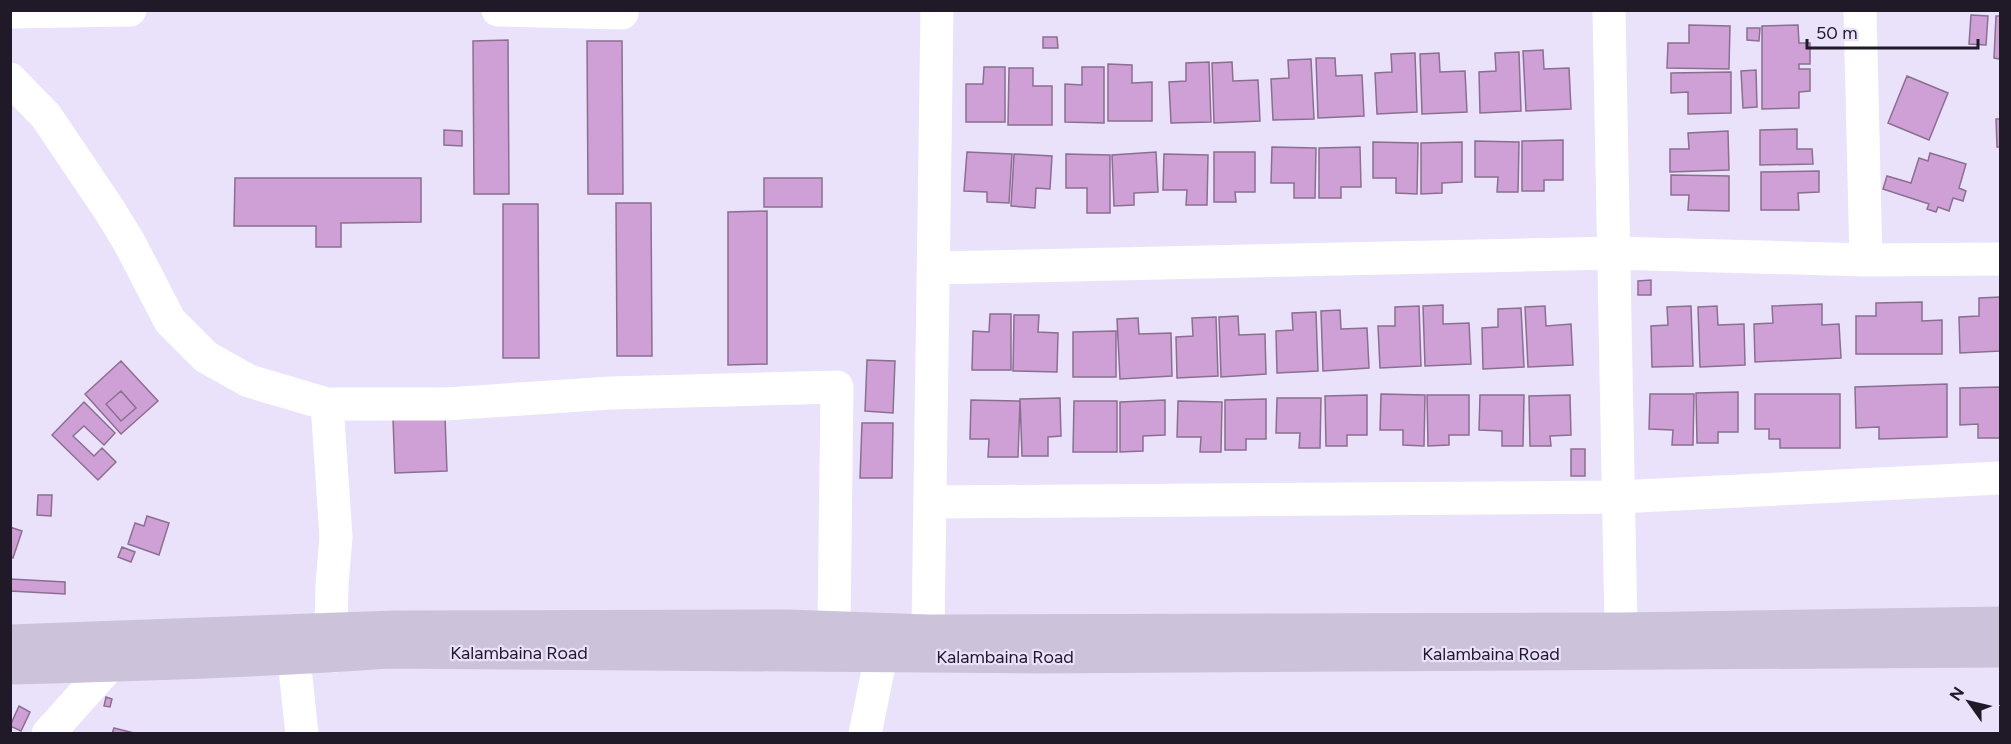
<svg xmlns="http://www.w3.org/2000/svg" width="2011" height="744" font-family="Figtree,sans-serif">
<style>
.building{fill:#cfa0d6;stroke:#8b6f8f;stroke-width:1.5;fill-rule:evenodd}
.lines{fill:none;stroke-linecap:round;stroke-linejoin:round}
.minor{stroke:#fff;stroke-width:33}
.major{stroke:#ccc3db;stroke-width:33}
.labels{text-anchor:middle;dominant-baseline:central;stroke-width:4.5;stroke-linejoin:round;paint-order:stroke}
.street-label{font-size:18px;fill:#1f1928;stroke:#eae2fb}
</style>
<rect width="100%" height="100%" fill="#eae2fb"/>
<!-- building -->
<path class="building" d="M 1971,15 L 1988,16 L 1986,45 L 1969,44 Z
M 1996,16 L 2000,16 L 2000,59 L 1994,58 Z
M 1689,25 L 1730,26 L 1729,69 L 1667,68 L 1668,43 L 1689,43 Z
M 1798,25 L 1799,43 L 1810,43 L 1810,64 L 1799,64 L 1799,69 L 1810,69 L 1810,91 L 1799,92 L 1799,108 L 1762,109 L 1762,26 Z
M 1747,28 L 1760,28 L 1759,41 L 1747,40 Z
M 1043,37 L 1057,37 L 1058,48 L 1043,48 Z
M 508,40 L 509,194 L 474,194 L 473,41 Z
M 587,41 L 622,41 L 623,194 L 588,194 Z
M 1543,50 L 1544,69 L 1569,68 L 1571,109 L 1526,111 L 1523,51 Z
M 1519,52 L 1521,111 L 1480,113 L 1479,72 L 1496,71 L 1495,53 Z
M 1415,53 L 1417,112 L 1377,114 L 1375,73 L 1392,72 L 1391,54 Z
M 1439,53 L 1440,72 L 1465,71 L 1467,112 L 1422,114 L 1420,54 Z
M 1316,58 L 1335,58 L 1336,76 L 1362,75 L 1364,116 L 1318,118 Z
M 1311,59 L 1314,119 L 1273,120 L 1271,79 L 1289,78 L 1288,60 Z
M 1209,62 L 1211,122 L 1171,123 L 1169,82 L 1186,81 L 1186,63 Z
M 1232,62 L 1233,81 L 1258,80 L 1260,121 L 1214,123 L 1212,63 Z
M 1108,64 L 1132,65 L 1132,83 L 1152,82 L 1152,121 L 1108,121 Z
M 984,67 L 1005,67 L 1005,122 L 966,122 L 966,84 L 983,84 Z
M 1082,67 L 1104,67 L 1104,123 L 1065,122 L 1065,84 L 1082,85 Z
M 1009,68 L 1033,68 L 1033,86 L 1052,86 L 1052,125 L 1008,125 Z
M 1756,70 L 1757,107 L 1743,108 L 1741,71 Z
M 1731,72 L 1731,113 L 1688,114 L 1688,92 L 1671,93 L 1671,73 Z
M 1907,76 L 1948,93 L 1929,140 L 1888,123 Z
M 1996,119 L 2000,119 L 2000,147 L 1997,147 Z
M 1797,129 L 1797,149 L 1812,149 L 1813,164 L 1760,165 L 1760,130 Z
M 444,130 L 462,131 L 462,146 L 444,145 Z
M 1728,131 L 1729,170 L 1670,172 L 1670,149 L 1689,149 L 1688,133 Z
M 1563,140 L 1563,180 L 1544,180 L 1544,191 L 1522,191 L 1522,141 Z
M 1475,141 L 1519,142 L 1518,192 L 1497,192 L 1498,177 L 1475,177 Z
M 1373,142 L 1418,143 L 1417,194 L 1396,193 L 1396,178 L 1373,178 Z
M 1462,142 L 1462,182 L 1442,183 L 1442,193 L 1421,194 L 1421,143 Z
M 1272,147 L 1316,148 L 1315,198 L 1294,198 L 1294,183 L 1271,183 Z
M 1360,147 L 1361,187 L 1341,187 L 1341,198 L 1319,198 L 1319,148 Z
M 967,152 L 1012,154 L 1009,203 L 987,202 L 987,192 L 964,191 Z
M 1156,152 L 1158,192 L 1134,193 L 1134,205 L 1114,206 L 1112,155 Z
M 1214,152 L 1255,152 L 1255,192 L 1235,192 L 1236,202 L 1214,202 Z
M 1930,153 L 1966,164 L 1959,188 L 1966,191 L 1963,201 L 1953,198 L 1949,211 L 1938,207 L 1936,212 L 1927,209 L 1929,204 L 1883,189 L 1887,176 L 1911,183 L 1919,158 L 1928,161 Z
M 1014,154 L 1052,156 L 1050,189 L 1036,188 L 1035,208 L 1011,206 Z
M 1066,154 L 1110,155 L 1110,213 L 1087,213 L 1087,188 L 1066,188 Z
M 1164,154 L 1208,155 L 1207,205 L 1186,205 L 1187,190 L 1163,190 Z
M 1819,171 L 1819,192 L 1798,193 L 1799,210 L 1761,210 L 1761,172 Z
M 1671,175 L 1729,176 L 1729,211 L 1688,210 L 1689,195 L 1671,195 Z
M 235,178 L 421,178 L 421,222 L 341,223 L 341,247 L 316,247 L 316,226 L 234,226 Z
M 764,178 L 822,178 L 822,207 L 764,207 Z
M 616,203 L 651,203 L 652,356 L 617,356 Z
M 503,204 L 538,204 L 539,358 L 503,358 Z
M 767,211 L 767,364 L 728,365 L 728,212 Z
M 1651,280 L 1651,295 L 1638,295 L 1638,281 Z
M 2000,297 L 2000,351 L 1960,353 L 1959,317 L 1979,316 L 1979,298 Z
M 1922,302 L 1922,321 L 1942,320 L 1942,354 L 1856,354 L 1856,316 L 1876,316 L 1876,303 Z
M 1822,304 L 1822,325 L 1839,324 L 1841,358 L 1755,362 L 1754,324 L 1773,323 L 1772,306 Z
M 1443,305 L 1443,324 L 1469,323 L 1471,364 L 1425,366 L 1423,306 Z
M 1419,306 L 1421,366 L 1380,368 L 1378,326 L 1395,326 L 1395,307 Z
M 1545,306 L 1546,326 L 1571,324 L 1573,365 L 1528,367 L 1525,307 Z
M 1691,306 L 1693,366 L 1652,367 L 1651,326 L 1668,325 L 1667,307 Z
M 1717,306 L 1718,325 L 1744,324 L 1745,365 L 1700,367 L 1698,307 Z
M 1521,308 L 1524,367 L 1483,369 L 1482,328 L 1498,327 L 1498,309 Z
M 1340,310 L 1341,329 L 1367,328 L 1369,368 L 1323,371 L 1321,311 Z
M 1316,312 L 1318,371 L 1277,373 L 1276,331 L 1293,330 L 1292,313 Z
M 990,314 L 1011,314 L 1011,370 L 972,370 L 973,331 L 989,332 Z
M 1014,315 L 1039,315 L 1038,332 L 1058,333 L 1057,372 L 1013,371 Z
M 1238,316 L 1239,335 L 1265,334 L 1266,374 L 1221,377 L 1219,317 Z
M 1216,317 L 1218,376 L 1177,378 L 1176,337 L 1193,336 L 1192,318 Z
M 1138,318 L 1139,334 L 1171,333 L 1172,376 L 1120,379 L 1117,319 Z
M 1116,331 L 1116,377 L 1073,377 L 1073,332 Z
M 867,360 L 895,361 L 893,413 L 865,411 Z
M 121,361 L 158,401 L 121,434 L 85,394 ZM 121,391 L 136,408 L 121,421 L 106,404 Z
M 1947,384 L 1947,437 L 1879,439 L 1879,427 L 1856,428 L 1855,387 Z
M 2000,387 L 2000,438 L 1978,438 L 1978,424 L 1960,425 L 1960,388 Z
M 121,391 L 136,408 L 121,421 L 106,404 Z
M 1738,392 L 1738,432 L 1718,432 L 1718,443 L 1697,443 L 1696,393 Z
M 1381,394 L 1425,395 L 1424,446 L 1403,445 L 1403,430 L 1380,430 Z
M 1650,394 L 1694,394 L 1693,445 L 1672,445 L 1673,430 L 1649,429 Z
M 1755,394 L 1840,394 L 1840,448 L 1780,448 L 1780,439 L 1769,439 L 1769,429 L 1755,429 Z
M 1367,395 L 1367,435 L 1347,435 L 1347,446 L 1326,446 L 1325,396 Z
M 1427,395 L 1469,395 L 1469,435 L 1449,435 L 1449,445 L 1428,446 Z
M 1480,395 L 1524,395 L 1523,446 L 1502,446 L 1502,431 L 1479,430 Z
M 1570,395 L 1571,435 L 1550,436 L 1551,446 L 1530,446 L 1529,396 Z
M 1060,398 L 1061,436 L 1048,437 L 1048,456 L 1022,456 L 1020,399 Z
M 1277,398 L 1321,398 L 1320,448 L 1299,448 L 1300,433 L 1276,433 Z
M 1266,399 L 1266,439 L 1246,439 L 1246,450 L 1225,450 L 1225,400 Z
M 971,400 L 1020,401 L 1018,457 L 988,457 L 989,439 L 970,439 Z
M 1165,400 L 1165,435 L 1143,436 L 1143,451 L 1120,452 L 1120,402 Z
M 1074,401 L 1117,401 L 1117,452 L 1073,452 Z
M 1178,401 L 1222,402 L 1221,452 L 1200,452 L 1201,437 L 1177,437 Z
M 84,402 L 115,433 L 104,445 L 84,426 L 73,436 L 94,456 L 102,448 L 116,462 L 98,480 L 52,435 Z
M 445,417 L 447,471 L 395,473 L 393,419 Z
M 862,423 L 893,423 L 892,478 L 860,478 Z
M 1571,449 L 1585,449 L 1585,476 L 1571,476 Z
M 38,495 L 52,495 L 51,516 L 37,515 Z
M 147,516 L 169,523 L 159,555 L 128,544 L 135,523 L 144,526 Z
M 10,527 L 22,531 L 13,558 L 10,557 Z
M 122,547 L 135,552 L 131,562 L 118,557 Z
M 10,579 L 65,582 L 65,594 L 10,591 Z
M 106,697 L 112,699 L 110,707 L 104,706 Z
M 19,706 L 30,712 L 21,731 L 10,726 Z
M 114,728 L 138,734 L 112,734 Z"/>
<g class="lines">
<!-- minor -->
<path class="minor" d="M 498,10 L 622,13
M 1609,10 L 1621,629
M 1860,10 L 1866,260
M 10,12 L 130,10
M 10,79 L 46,116 L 110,211 L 129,242 L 170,321 L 206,357 L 249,381 L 327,404 L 446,404 L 611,393 L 837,387 L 834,627
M 934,268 L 1613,253 L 1866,260 L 2000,259
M 327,404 L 336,537 L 332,585 L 331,629 L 334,656
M 931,502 L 1618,497 L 2000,478
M 291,631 L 302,734
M 928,631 L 937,10
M 48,734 L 109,666
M 865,734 L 881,656"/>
<!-- major -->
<path class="major" d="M 10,641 L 395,627 L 787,626 L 928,631 L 1621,629 L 2000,623
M 10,668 C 137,665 263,661 389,652 L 1038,657 L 2000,651"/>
</g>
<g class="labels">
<!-- street labels -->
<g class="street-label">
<text x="519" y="653">Kalambaina Road</text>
<text x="1491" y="654">Kalambaina Road</text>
<text x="1005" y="657">Kalambaina Road</text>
</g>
</g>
<!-- border -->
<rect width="2011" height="744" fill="none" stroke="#1f1928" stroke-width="24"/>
<!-- north arrow -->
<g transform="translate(1969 702) rotate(304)" stroke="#eae2fb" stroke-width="4.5" paint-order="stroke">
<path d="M0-4.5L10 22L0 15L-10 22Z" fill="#1f1928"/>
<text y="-9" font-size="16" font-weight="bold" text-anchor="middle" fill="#1f1928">N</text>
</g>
<!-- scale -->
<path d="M1807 39v9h171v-9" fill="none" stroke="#1f1928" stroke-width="3"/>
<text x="1816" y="39" font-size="18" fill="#1f1928" stroke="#eae2fb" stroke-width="4.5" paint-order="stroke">50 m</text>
</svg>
